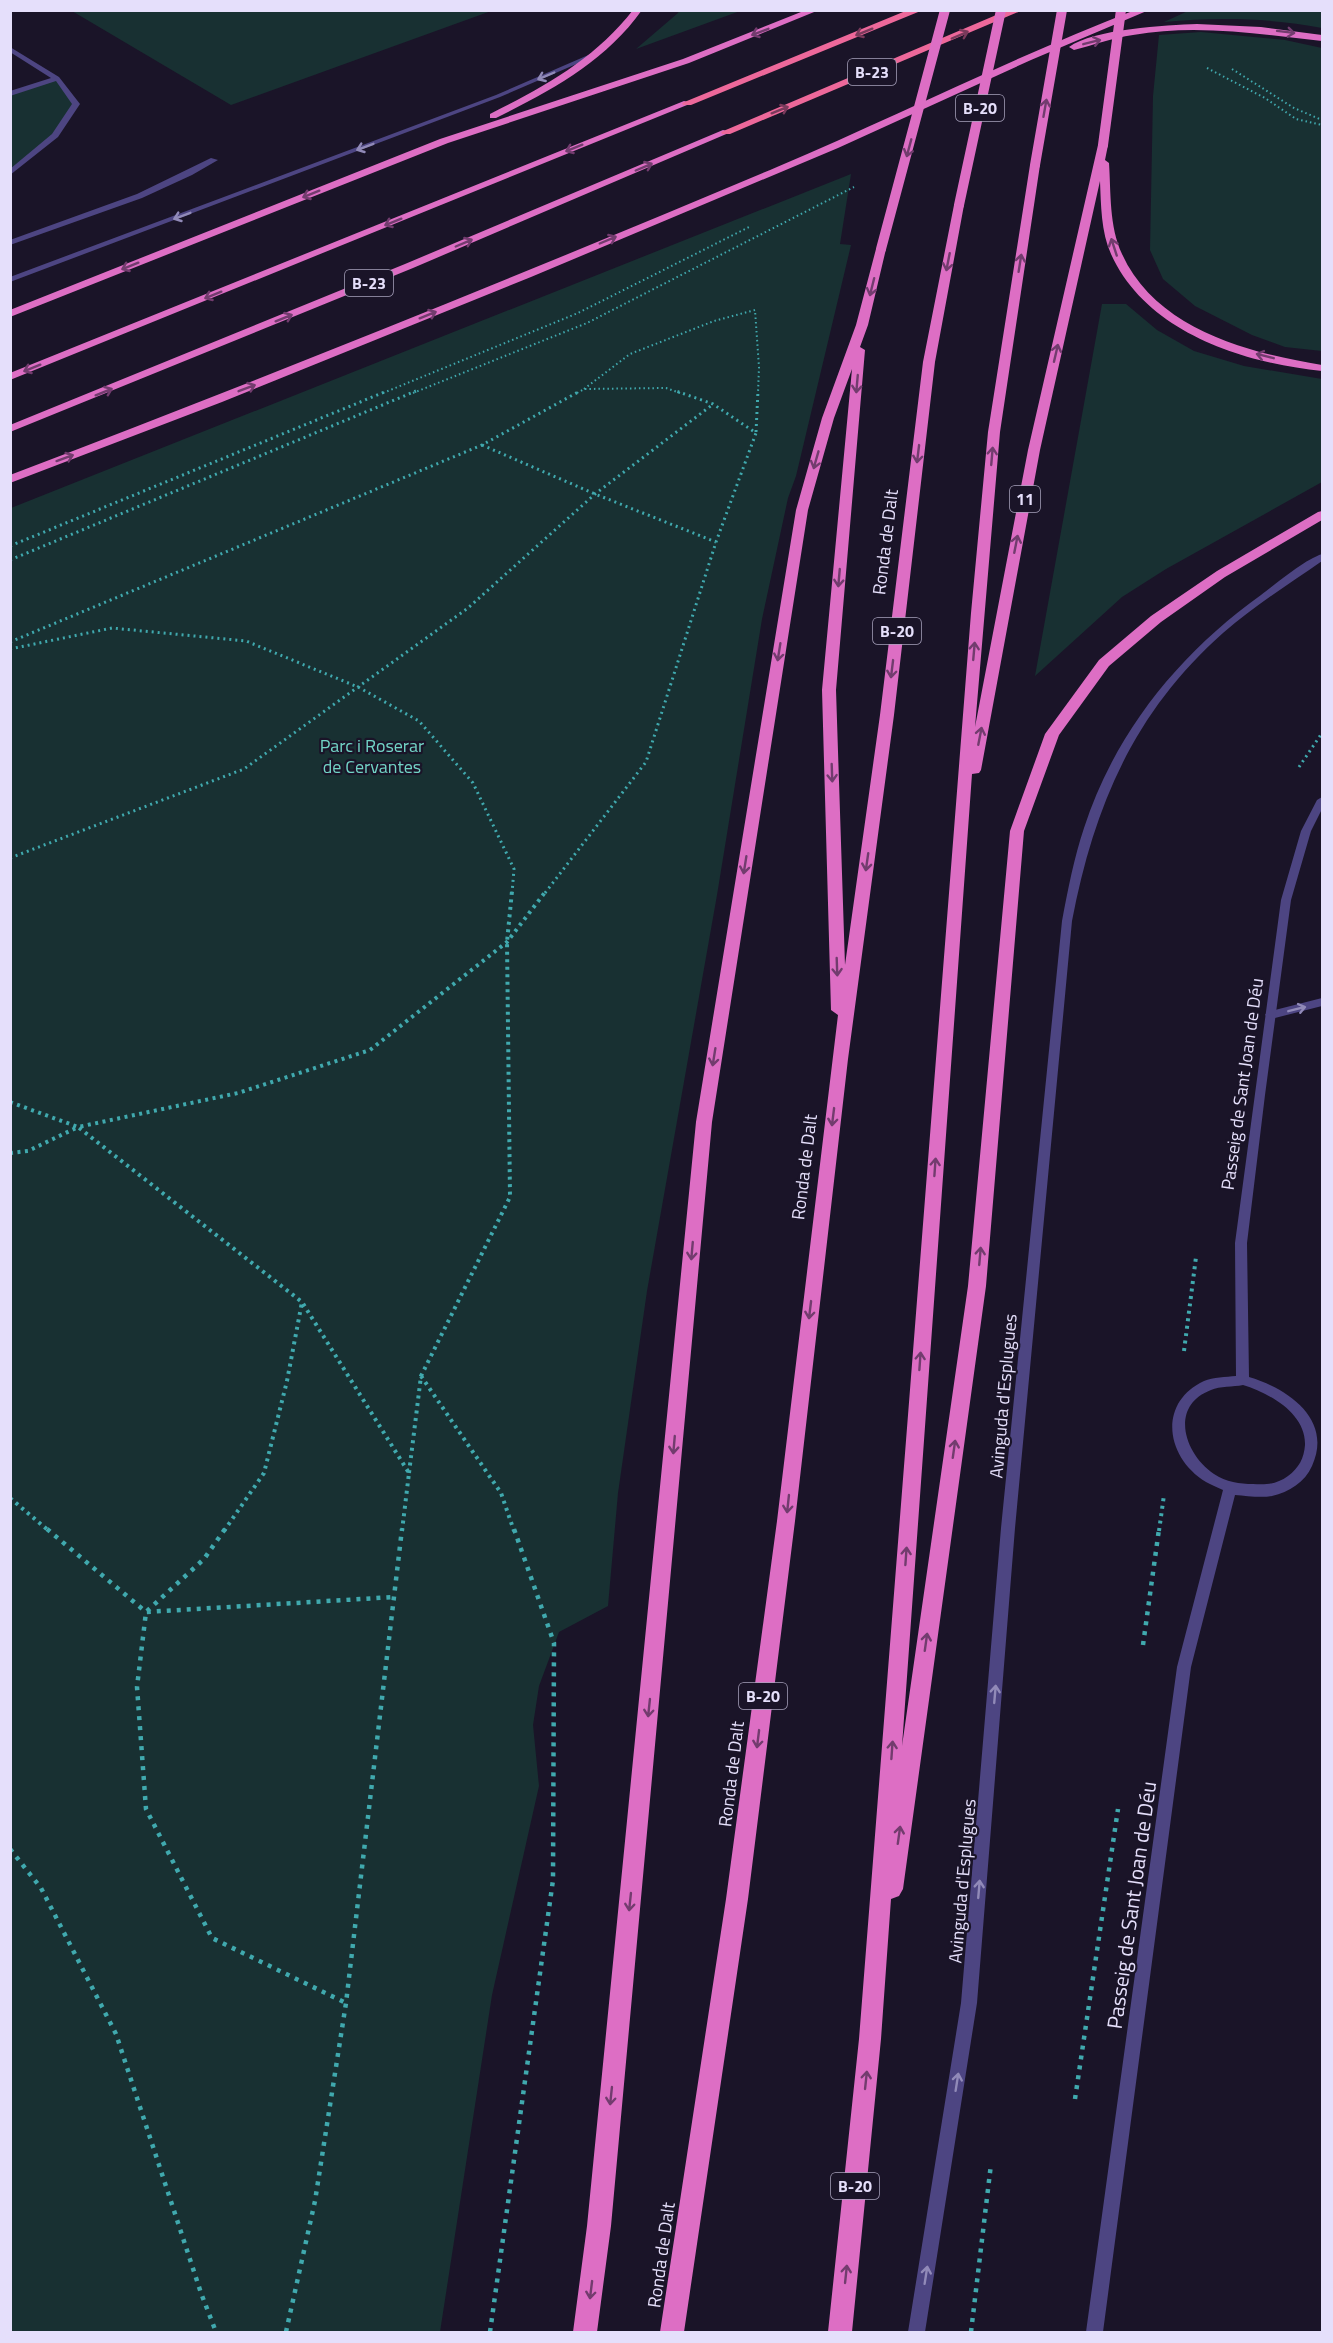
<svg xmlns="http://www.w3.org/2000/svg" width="1333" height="2343" font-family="'Titillium Web',sans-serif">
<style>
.green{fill:#183032}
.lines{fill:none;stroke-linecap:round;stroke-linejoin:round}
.path-far3{stroke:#40a9ae;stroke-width:2;stroke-dasharray:1.5 3;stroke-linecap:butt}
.path-far2{stroke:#40a9ae;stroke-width:3;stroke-dasharray:2 4;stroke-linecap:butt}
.path-far1{stroke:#40a9ae;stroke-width:4;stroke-dasharray:3 4.5;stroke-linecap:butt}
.path{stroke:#40a9ae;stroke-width:4.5;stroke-dasharray:4 6;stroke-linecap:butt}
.service{fill:#4d4582;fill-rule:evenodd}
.minor{fill:#4d4582;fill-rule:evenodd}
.tertiary{fill:#4d4582;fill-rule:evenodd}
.trunk{fill:#dd6ec4;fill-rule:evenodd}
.motorway{fill:#ed689a;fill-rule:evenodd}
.trunk-bridge{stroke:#dd6ec4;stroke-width:10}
.oneway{stroke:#723c6e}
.oneway2{stroke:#793a5b}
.oneway3{stroke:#918ab8}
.labels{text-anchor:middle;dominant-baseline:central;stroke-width:4.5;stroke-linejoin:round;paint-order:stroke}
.shield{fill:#1a1428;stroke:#a8a2bc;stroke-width:1.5}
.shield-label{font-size:16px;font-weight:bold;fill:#e5dffb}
.street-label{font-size:18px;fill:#e5dffb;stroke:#1a1428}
.park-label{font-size:18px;fill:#72d4c6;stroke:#1a1428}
.near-street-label{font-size:21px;fill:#e5dffb;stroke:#1a1428}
</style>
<rect width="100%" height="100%" fill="#1a1428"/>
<!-- green -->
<path class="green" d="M 72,11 L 491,11 L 231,105 Z
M 679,11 L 679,10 L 740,11 L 636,49 L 678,13 Z
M 1188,11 L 1322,11 L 1322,28 C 1270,18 1217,17 1164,22 Z
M 1201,32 L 1285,40 L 1322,48 L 1322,351 L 1285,347 L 1252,335 L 1195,306 L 1163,279 L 1150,250 L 1153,96 L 1159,35 Z
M 57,78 L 76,104 L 55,135 L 11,173 L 11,94 Z
M 851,174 L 840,244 L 851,245 L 796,476 L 788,498 L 762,619 L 717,895 L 647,1291 L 618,1493 L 608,1606 L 559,1632 L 539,1686 L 533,1725 L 539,1786 L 492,1995 L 440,2332 L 11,2332 L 11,508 Z
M 1102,304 L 1126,304 L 1157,330 L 1194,351 L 1244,366 L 1322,379 L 1322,482 L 1166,569 L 1122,597 L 1035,676 Z"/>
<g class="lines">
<!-- path-far3 -->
<path class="path-far3" d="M 1207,68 L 1265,98 L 1296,119 L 1322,125
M 1232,69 L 1294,108 L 1322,120
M 584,389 L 630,354 L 714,321 L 755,310 L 759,367 L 758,393
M 383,393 L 578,313 L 749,227
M 413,393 L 587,323 L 854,187
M 577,393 L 584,389 L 666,388 L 680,393"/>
<!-- path-far2 -->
<path class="path-far2" d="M 756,432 L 758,391
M 482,445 L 595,494 L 716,542
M 10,546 L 387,391
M 10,560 L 416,391
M 10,642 L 482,445 L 580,391
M 10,649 L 112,628 L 246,641 L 358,687 L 419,721 L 473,783 L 514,869 L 512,893
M 1299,767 L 1322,733
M 10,858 L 244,769 L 468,608 L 595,494 L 712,405
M 545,893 L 646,762 L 716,542 L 756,433 L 713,404 L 676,391"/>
<!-- path-far1 -->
<path class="path-far1" d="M 10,1102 L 78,1127 L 238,1093 L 370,1050 L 507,942 L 546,891
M 10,1153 L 28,1151 L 78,1127 L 302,1302 L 409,1473 L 402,1531
M 1184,1351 L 1196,1257
M 421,1376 L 501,1493 L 514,1531
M 409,1473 L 421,1376 L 510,1197 L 507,942 L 512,891
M 10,1498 L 49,1531
M 224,1531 L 264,1473 L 287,1381 L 302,1302
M 1159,1531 L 1164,1495"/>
<!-- path -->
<path class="path" d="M 47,1529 L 146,1612 L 394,1597
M 225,1529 L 204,1559 L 146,1612 L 137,1687 L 146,1809 L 212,1938 L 346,2003
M 1143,1645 L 1159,1529
M 10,1849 L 41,1888 L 116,2034 L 201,2293 L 216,2332
M 1075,2099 L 1118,1809
M 286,2332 L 315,2201 L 346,2003 L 402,1529
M 490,2332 L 553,1880 L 554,1643 L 514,1529
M 971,2332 L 991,2164"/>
<!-- service -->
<path class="service" d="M 10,47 L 59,77 L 80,104 L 58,137 L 10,175 L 10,169 L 52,134 L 72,104 L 56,81 L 10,96 L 10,91 L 51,78 L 10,52 Z
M 593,53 L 596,55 L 595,56 L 500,97 L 10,282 L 10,277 L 496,95 Z
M 211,158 L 218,160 L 192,175 L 142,198 L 10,245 L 10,240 L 137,194 Z
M 1322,998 L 1322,1006 L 1271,1019 L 1265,1015 L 1267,1012 Z"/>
<!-- minor -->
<path class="minor" d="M 1322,797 L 1322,809 L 1311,831 L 1291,900 L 1265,1095 L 1247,1243 L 1249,1377 C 1289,1389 1333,1420 1312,1466 C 1305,1482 1289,1492 1272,1496 C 1261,1498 1247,1496 1235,1495 L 1191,1667 L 1103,2332 L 1086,2332 L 1177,1667 L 1223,1490 C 1217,1487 1211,1485 1206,1482 C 1166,1458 1157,1403 1204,1381 C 1213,1377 1226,1377 1236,1376 L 1235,1243 L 1281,900 L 1301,831 L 1317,800 ZM 1243,1385 C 1269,1393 1306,1413 1305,1445 C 1304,1458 1299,1468 1288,1476 C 1277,1484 1267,1485 1253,1484 C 1240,1484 1226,1482 1214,1474 C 1184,1454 1169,1406 1211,1390 C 1220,1386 1233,1387 1243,1385 Z"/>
<!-- tertiary -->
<path class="tertiary" d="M 1322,554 L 1322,561 C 1289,584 1254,606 1223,633 C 1134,712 1094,806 1072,921 L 1015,1528 L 977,2003 L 925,2332 L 908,2332 L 961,2003 L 1001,1528 L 1062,921 C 1068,889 1074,858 1084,828 C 1115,732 1180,653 1261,595 C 1277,583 1304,560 1322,554 Z"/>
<!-- trunk -->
<path class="trunk" d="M 633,10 L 642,10 C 605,62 552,90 496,118 L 490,118 L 490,114 C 544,87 595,59 633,10 Z
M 806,10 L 819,10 L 689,63 L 448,143 L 10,317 L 10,310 L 440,139 L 683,59 Z
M 1135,10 L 1149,10 L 1031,60 L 838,148 L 531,277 L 222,402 L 10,483 L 10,475 C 268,377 523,274 777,167 C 897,116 1014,57 1135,10 Z
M 1197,24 L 1261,27 L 1322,35 L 1322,41 C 1259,34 1196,24 1133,35 C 1112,38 1094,45 1074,50 L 1069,47 C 1093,29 1167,25 1197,24 Z
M 684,101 L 692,103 L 10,380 L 10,373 Z
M 723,130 L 731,132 L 413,268 L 10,432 L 10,425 L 405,264 Z
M 1103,142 L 1108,145 L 1105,160 L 1109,163 C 1111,193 1109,226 1122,254 C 1156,329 1248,353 1322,365 L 1322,371 C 1243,363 1146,332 1111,254 C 1101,232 1101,205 1100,181 L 1040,450 L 981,770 L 979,773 L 972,774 L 902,1746 L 968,1286 L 1010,831 L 1045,734 L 1099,660 L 1151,616 L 1217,571 L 1318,512 L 1322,511 L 1322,520 L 1225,577 L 1161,622 L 1109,666 L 1059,735 L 1024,831 L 986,1286 L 903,1889 L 899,1896 L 891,1899 L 881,2039 L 852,2332 L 828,2332 L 859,2039 L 971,613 L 988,432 L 1030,165 L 1035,162 L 1040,165 L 1000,432 L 975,727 L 1028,450 L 1098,145 Z
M 959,202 L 964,205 L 935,362 L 894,715 L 848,1059 L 795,1521 L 748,1899 L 684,2332 L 660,2332 L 726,1899 L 777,1521 L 838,1015 L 831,1010 L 822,690 L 852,369 L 834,418 L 808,510 L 712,1122 L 611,2226 L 597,2332 L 573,2332 L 587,2226 L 696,1122 L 796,510 L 822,418 L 856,325 L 876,249 L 881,246 L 885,247 L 886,249 L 868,325 L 860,347 L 865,350 L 836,690 L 845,965 L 880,715 L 923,362 L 954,205 Z"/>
<!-- motorway -->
<path class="motorway" d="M 908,10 L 923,10 L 691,105 L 683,105 L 682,103 Z
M 1008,10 L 1023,10 L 730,134 L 722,134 L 721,132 Z"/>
<!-- trunk-bridge -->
<path class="trunk-bridge" d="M 1103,145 L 1121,10
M 1035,165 L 1062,10
M 959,205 L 1001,10
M 881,249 L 945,10"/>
</g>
<!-- one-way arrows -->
<defs><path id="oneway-shaft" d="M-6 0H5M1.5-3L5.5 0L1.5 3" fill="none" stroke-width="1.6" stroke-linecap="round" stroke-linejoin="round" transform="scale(1.5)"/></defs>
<g class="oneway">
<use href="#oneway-shaft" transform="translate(760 32) rotate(159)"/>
<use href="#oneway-shaft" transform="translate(1286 32) rotate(7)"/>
<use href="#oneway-shaft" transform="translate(1092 42) rotate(-14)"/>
<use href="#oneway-shaft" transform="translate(1045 108) rotate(-80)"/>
<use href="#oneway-shaft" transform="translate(574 148) rotate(158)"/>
<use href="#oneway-shaft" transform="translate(909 148) rotate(105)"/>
<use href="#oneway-shaft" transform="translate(644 167) rotate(-23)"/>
<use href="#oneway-shaft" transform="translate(311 194) rotate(158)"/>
<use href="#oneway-shaft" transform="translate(393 222) rotate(158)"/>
<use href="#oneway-shaft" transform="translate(608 240) rotate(-23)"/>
<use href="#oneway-shaft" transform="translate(464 243) rotate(-23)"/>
<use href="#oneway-shaft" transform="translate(1114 247) rotate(-108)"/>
<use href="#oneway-shaft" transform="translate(948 262) rotate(101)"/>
<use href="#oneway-shaft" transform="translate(1020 263) rotate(-81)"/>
<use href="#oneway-shaft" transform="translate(130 266) rotate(158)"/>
<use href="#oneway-shaft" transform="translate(872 287) rotate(104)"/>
<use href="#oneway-shaft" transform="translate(213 295) rotate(158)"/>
<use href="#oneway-shaft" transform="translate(428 315) rotate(-22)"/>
<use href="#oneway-shaft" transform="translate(284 318) rotate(-22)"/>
<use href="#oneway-shaft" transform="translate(1056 353) rotate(-77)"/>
<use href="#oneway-shaft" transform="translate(1265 356) rotate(-166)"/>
<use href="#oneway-shaft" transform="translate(32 368) rotate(158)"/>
<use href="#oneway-shaft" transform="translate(857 384) rotate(95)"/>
<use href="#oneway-shaft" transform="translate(247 388) rotate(-21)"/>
<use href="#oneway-shaft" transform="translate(104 392) rotate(-22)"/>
<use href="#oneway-shaft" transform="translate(918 454) rotate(97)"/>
<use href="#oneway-shaft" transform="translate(992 456) rotate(-85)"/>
<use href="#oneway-shaft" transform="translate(65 458) rotate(-20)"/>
<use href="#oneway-shaft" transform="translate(816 460) rotate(106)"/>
<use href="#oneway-shaft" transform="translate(1016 544) rotate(-79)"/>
<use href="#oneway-shaft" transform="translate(839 578) rotate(95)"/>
<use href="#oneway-shaft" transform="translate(974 651) rotate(-85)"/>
<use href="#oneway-shaft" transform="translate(779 652) rotate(99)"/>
<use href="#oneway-shaft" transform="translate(892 669) rotate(97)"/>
<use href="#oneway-shaft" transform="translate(980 736) rotate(-79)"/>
<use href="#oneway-shaft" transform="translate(832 773) rotate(88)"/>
<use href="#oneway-shaft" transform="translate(867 862) rotate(98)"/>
<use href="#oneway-shaft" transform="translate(745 865) rotate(99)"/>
<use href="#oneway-shaft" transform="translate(837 967) rotate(88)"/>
<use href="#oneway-shaft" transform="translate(714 1057) rotate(99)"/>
<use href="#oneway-shaft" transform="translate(833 1117) rotate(97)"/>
<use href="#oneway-shaft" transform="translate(935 1167) rotate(-86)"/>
<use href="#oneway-shaft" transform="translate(692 1251) rotate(95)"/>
<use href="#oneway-shaft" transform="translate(980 1256) rotate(-85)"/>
<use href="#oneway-shaft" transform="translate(810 1310) rotate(97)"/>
<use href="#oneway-shaft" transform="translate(920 1361) rotate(-86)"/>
<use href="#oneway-shaft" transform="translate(674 1445) rotate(95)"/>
<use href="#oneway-shaft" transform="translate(954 1449) rotate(-82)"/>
<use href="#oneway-shaft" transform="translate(788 1504) rotate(96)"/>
<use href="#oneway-shaft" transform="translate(906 1556) rotate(-86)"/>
<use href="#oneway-shaft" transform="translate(926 1642) rotate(-82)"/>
<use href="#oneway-shaft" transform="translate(649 1708) rotate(96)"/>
<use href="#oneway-shaft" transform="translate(758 1739) rotate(97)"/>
<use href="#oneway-shaft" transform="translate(892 1750) rotate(-86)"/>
<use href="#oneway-shaft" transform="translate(899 1835) rotate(-82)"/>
<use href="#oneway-shaft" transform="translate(630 1902) rotate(96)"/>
<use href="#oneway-shaft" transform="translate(866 2080) rotate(-84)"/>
<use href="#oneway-shaft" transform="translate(611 2096) rotate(96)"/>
<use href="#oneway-shaft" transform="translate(846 2274) rotate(-84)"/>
<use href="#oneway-shaft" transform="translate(591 2290) rotate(97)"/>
</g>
<g class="oneway2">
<use href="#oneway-shaft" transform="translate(864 32) rotate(158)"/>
<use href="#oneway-shaft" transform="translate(960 35) rotate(-23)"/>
<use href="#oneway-shaft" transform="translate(780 110) rotate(-22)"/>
</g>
<g class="oneway3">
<use href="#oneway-shaft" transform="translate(546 76) rotate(157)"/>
<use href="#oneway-shaft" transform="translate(365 147) rotate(159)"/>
<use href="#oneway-shaft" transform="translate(182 216) rotate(159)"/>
<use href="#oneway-shaft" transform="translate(1297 1009) rotate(-14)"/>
<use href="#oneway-shaft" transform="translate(995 1694) rotate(-85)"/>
<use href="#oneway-shaft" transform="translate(979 1889) rotate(-85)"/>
<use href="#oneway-shaft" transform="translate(957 2082) rotate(-81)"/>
<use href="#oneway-shaft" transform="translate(926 2275) rotate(-81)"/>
</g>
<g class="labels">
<!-- shield labels -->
<g class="shield">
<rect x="848" y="59" width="48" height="26" rx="4.5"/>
<rect x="956" y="95" width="48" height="26" rx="4.5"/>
<rect x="345" y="270" width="48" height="26" rx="4.5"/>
<rect x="1010" y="486" width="30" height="26" rx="4.5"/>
<rect x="873" y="618" width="48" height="26" rx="4.5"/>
<rect x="739" y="1683" width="48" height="26" rx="4.5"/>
<rect x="831" y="2173" width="48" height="26" rx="4.5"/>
</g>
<g class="shield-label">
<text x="872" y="72">B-23</text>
<text x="980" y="108">B-20</text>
<text x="369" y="283">B-23</text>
<text x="1025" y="499">11</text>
<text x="897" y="631">B-20</text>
<text x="763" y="1696">B-20</text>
<text x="855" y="2186">B-20</text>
</g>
<!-- street labels -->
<g class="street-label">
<text transform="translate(885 542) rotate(-83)">Ronda de Dalt</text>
<text transform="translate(1242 1084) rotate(-82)">Passeig de Sant Joan de Déu</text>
<text transform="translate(804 1167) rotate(-83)">Ronda de Dalt</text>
<text transform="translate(1003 1396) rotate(-85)">Avinguda d'Esplugues</text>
<text transform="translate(731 1774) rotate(-83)">Ronda de Dalt</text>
<text transform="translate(962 1881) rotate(-85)">Avinguda d'Esplugues</text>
<text transform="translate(661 2255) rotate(-82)">Ronda de Dalt</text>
</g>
<!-- park labels -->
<g class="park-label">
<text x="372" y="745">Parc i Roserar<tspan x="372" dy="21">de Cervantes</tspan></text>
</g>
<!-- near-street labels -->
<g class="near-street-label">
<text transform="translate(1131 1905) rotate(-82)">Passeig de Sant Joan de Déu</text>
</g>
</g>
<!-- border -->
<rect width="1333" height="2343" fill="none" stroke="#e5dffb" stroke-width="24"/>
</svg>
